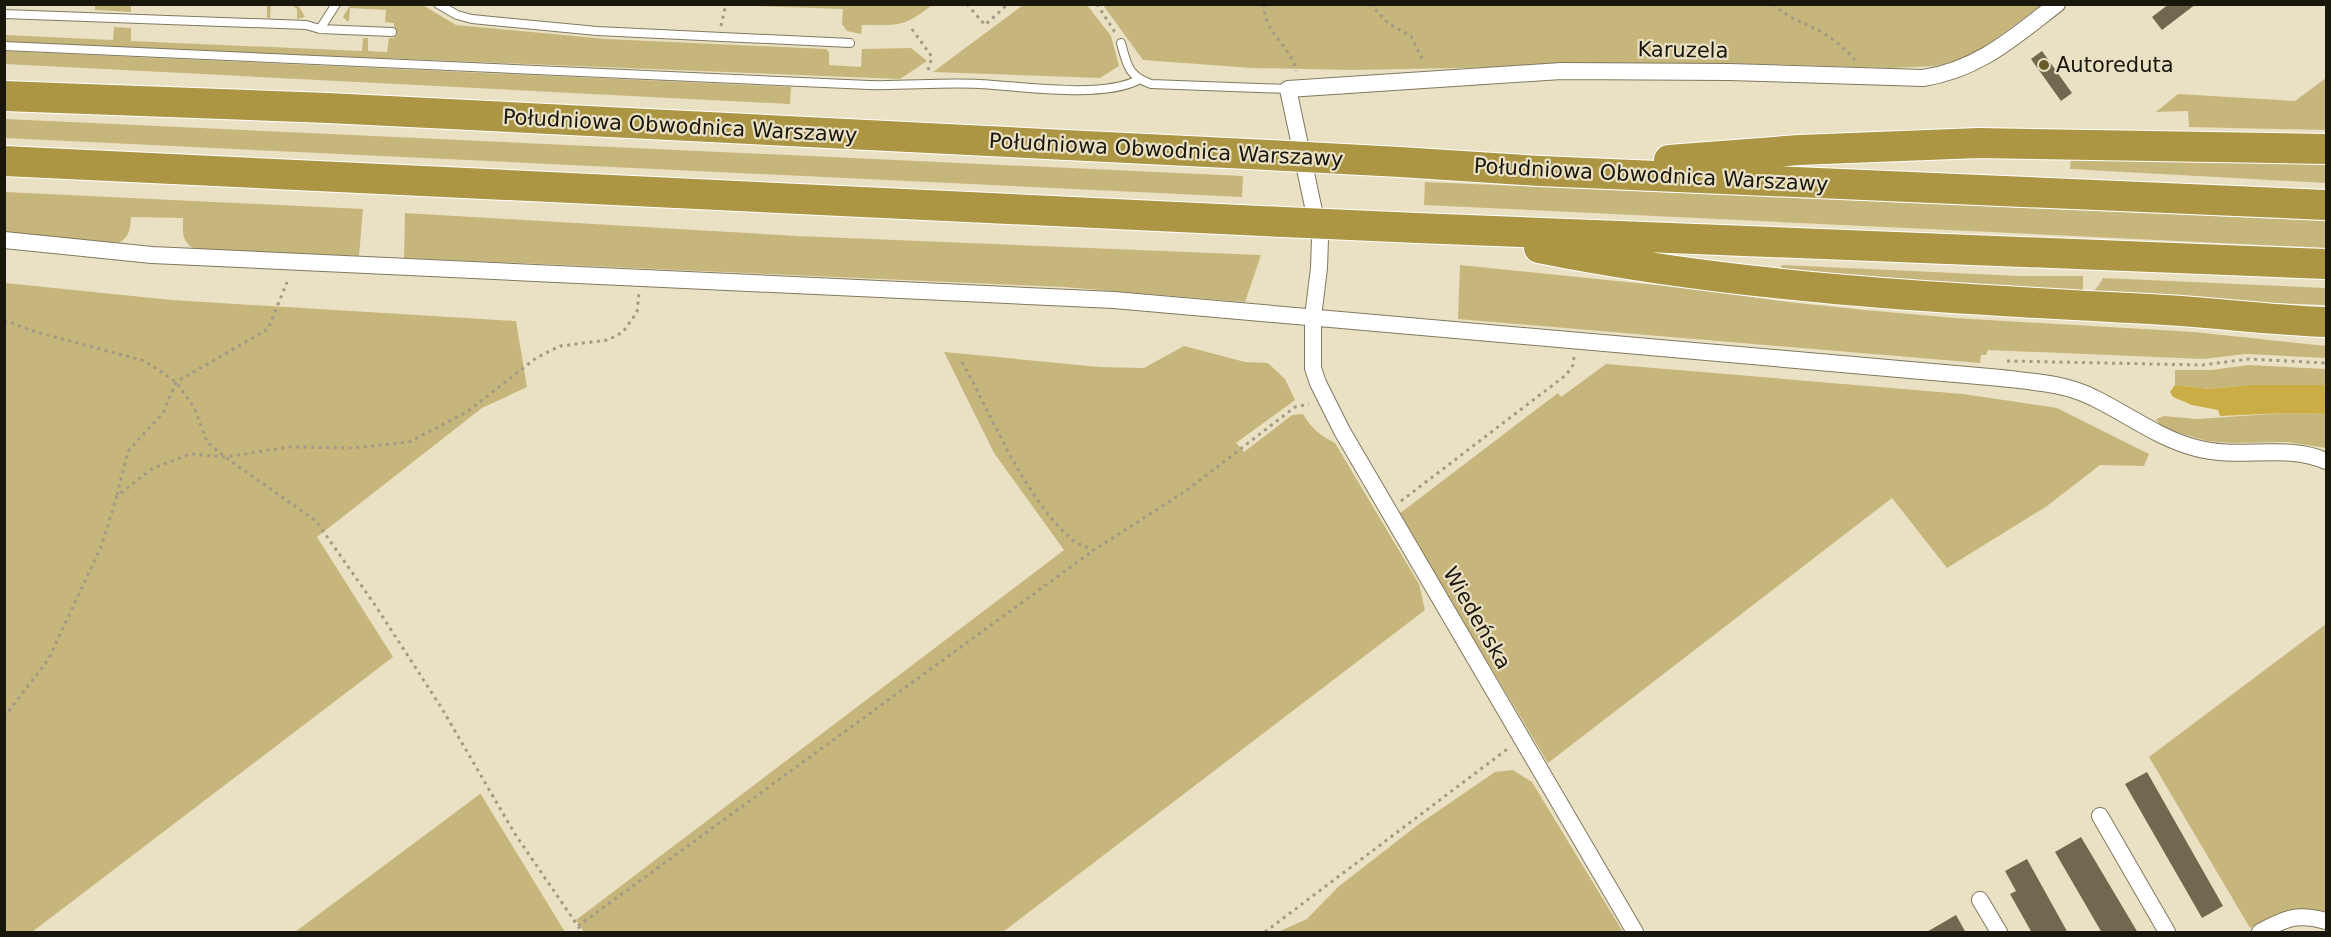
<svg xmlns="http://www.w3.org/2000/svg" width="2331" height="937" font-family="'DejaVu Sans',sans-serif">
<style>
.green{fill:#c7b67c}
.water{fill:#caae45}
.building{fill:#70694f}
.lines{fill:none;stroke-linecap:round;stroke-linejoin:round}
.service-casing{stroke:#80795e;stroke-width:10}
.minor-casing{stroke:#80795e;stroke-width:18}
.motorway-casing{stroke:#fff;stroke-width:32}
.path{stroke:#a19a84;stroke-width:3;stroke-dasharray:3 4.5;stroke-linecap:butt}
.service{stroke:#fff;stroke-width:8}
.minor{stroke:#fff;stroke-width:16}
.motorway{stroke:#ac9644;stroke-width:30}
.motorway-bridge-casing{stroke:#fff;stroke-width:32;stroke-linecap:butt}
.motorway-bridge{stroke:#ac9644;stroke-width:30}
.poi-dot{fill:#6a5c29;stroke:#eae1c4;stroke-width:2}
.labels{text-anchor:middle;dominant-baseline:central;stroke-width:4.5;stroke-linejoin:round;paint-order:stroke}
.street-label{font-size:21px;fill:#19160c;stroke:#eae1c4}
.poi-label{font-size:21px;fill:#19160c;stroke:#eae1c4;text-anchor:start}
</style>
<rect width="100%" height="100%" fill="#eae1c4"/>
<!-- green -->
<path class="green" d="M 267,4 L 298,5 L 305,17 L 297,19 L 297,9 L 292,5 L 271,5 L 270,18 L 267,18 Z
M 421,4 L 456,25 L 606,39 L 826,49 L 829,52 L 829,65 L 861,67 L 862,49 L 911,48 L 927,61 L 900,79 L 5,43 L 5,35 L 113,40 L 114,27 L 131,28 L 131,41 L 362,51 L 363,38 L 368,38 L 368,51 L 387,52 L 389,38 L 394,38 L 394,23 L 385,22 L 386,10 L 350,8 L 349,21 L 347,21 L 343,17 L 350,5 Z
M 95,5 L 131,5 L 131,12 L 95,10 Z
M 729,5 L 932,5 C 903,28 898,25 862,25 L 861,34 L 847,31 L 842,24 L 843,9 Z
M 1023,5 L 1087,5 L 1111,36 L 1119,66 L 1100,78 L 933,72 Z
M 1103,5 L 2042,5 L 1973,55 L 1936,66 L 1891,68 L 1725,63 L 1352,70 L 1252,68 L 1143,60 Z
M 4,51 L 791,87 L 790,104 L 5,64 Z
M 2326,78 L 2326,130 L 2189,127 L 2188,111 L 2156,112 L 2178,94 L 2295,101 Z
M 5,119 L 1243,176 L 1242,197 L 5,138 Z
M 2071,157 L 2326,161 L 2326,183 L 2070,169 Z
M 1425,182 L 2326,221 L 2326,248 L 1424,205 Z
M 5,192 L 363,209 L 359,256 L 194,249 C 181,241 183,232 183,218 L 131,217 C 130,232 129,239 114,245 L 5,232 Z
M 405,213 L 797,236 L 1261,255 L 1245,302 L 1064,287 L 404,258 Z
M 1460,265 L 1695,289 L 1788,302 L 1865,310 L 1955,318 L 2194,332 L 2326,346 L 2326,358 L 2246,354 L 2204,359 L 1988,350 L 1986,355 L 1981,355 L 1980,363 L 1458,319 Z
M 1782,265 L 2019,276 L 2083,276 L 2083,292 C 2094,294 2098,287 2103,278 L 2326,288 L 2326,305 L 2102,296 L 1780,271 Z
M 5,283 L 172,300 L 516,321 L 527,387 L 482,408 L 317,537 L 393,657 L 32,932 L 4,932 Z
M 1184,346 L 1245,362 L 1268,363 L 1285,379 L 1295,400 L 1236,443 L 1244,452 L 1292,415 L 1303,414 C 1311,428 1321,436 1335,443 L 1419,584 L 1425,610 L 1003,932 L 584,932 L 576,920 L 1064,550 L 994,453 L 944,352 L 1100,367 L 1144,368 Z
M 1606,364 L 1963,394 L 2057,408 L 2149,454 L 2144,466 L 2100,465 L 2047,506 L 1947,568 L 1892,498 L 1548,763 L 1399,514 L 1558,393 L 1561,397 Z
M 2249,365 L 2326,369 L 2326,385 L 2248,385 L 2210,389 L 2175,385 L 2175,370 L 2211,370 Z
M 2286,413 L 2326,414 L 2326,448 L 2287,442 L 2232,443 L 2207,441 L 2162,428 L 2156,419 L 2164,416 L 2197,419 Z
M 2326,624 L 2326,913 C 2294,904 2279,913 2250,928 L 2149,757 Z
M 1513,770 L 1532,782 L 1623,932 L 1278,932 L 1307,919 L 1338,887 L 1419,824 L 1495,772 Z
M 480,793 L 565,932 L 295,932 L 480,794 Z"/>
<!-- water -->
<path class="water" d="M 2175,385 L 2210,389 L 2248,385 L 2326,385 L 2326,414 L 2286,413 L 2220,416 L 2218,410 L 2192,405 L 2173,397 L 2170,392 Z"/>
<!-- building -->
<path class="building" d="M 2169,4 L 2196,4 L 2162,30 L 2152,17 Z
M 2042,51 L 2072,93 L 2061,101 L 2031,59 Z
M 2147,772 L 2223,906 L 2202,918 L 2125,784 Z
M 2081,837 L 2125,911 L 2138,933 L 2102,933 L 2055,852 Z
M 2027,859 L 2043,888 L 2068,933 L 2032,933 L 2010,894 L 2016,891 L 2005,871 Z
M 1956,915 L 1966,933 L 1925,933 Z"/>
<g class="lines">
<defs>
<path id="service" d="M 438,4 L 457,15 L 472,19 L 597,31 L 850,43
M 4,14 L 306,25 L 320,29 L 392,32
M 320,29 L 336,4
M 1121,43 C 1127,65 1128,76 1151,84 L 1288,89
M 4,46 L 869,85 C 906,86 942,82 979,84 C 1020,86 1102,99 1138,80"/>
<path id="minor" d="M 4,240 L 152,255 L 1114,300 L 2001,378 C 2033,382 2065,383 2094,398 C 2129,415 2158,438 2196,448 C 2239,460 2285,443 2326,461
M 2100,816 L 2167,932
M 1980,900 L 1999,932
M 1635,932 L 1342,431 L 1318,383 L 1313,368 L 1313,317 L 1319,268 L 1320,239 L 1288,89 L 1561,71 L 1729,72 L 1923,78 C 1978,70 2014,37 2057,4
M 2260,932 C 2286,918 2297,913 2326,921"/>
<path id="motorway" d="M 4,96 L 328,108 L 1268,155
M 1669,160 L 1799,150 L 1979,143 L 2326,149
M 4,161 L 1283,222
M 1400,162 L 1540,171 L 2326,205
M 1417,228 L 2326,264
M 1539,248 C 1737,288 1948,299 2150,309 C 2209,312 2268,320 2326,322"/>
</defs>
<!-- service casing -->
<use href="#service" class="service-casing"/>
<!-- minor casing -->
<use href="#minor" class="minor-casing"/>
<!-- motorway casing -->
<use href="#motorway" class="motorway-casing"/>
<!-- path -->
<path class="path" d="M 967,4 L 985,25 L 1008,4
M 1097,4 L 1116,34
M 1264,4 C 1263,33 1291,45 1296,71
M 1370,4 L 1389,24 L 1411,36 L 1424,63
M 1773,4 C 1786,17 1802,22 1818,30 C 1833,38 1844,48 1855,60
M 721,26 L 726,4
M 912,29 L 932,57 L 928,70
M 4,320 L 36,332 L 145,361 L 176,382 L 194,407 L 207,442 L 225,457 L 316,521 L 375,605 L 441,707 L 515,834 L 582,932
M 2007,361 L 2202,365 L 2249,359 L 2326,363
M 962,362 C 994,419 1021,492 1070,538 C 1076,544 1087,547 1094,550 L 1187,490 L 1295,407 L 1309,404
M 117,495 L 128,451 L 163,413 L 176,382 L 268,329 L 287,282
M 1401,501 L 1566,375 L 1573,365 L 1574,357
M 4,717 L 48,660 L 101,547 L 117,496 L 153,468 L 191,454 L 225,457 L 289,447 L 353,448 L 409,442 L 467,412 L 536,358 L 560,346 L 608,340 L 623,332 L 637,312 L 639,293
M 578,926 L 1094,550
M 1265,932 L 1510,747"/>
<!-- service -->
<use href="#service" class="service"/>
<!-- minor -->
<use href="#minor" class="minor"/>
<!-- motorway -->
<use href="#motorway" class="motorway"/>
<defs>
<path id="motorway-bridge" d="M 1268,155 L 1400,162
M 1283,222 L 1417,228"/>
</defs>
<!-- motorway-bridge casing -->
<use href="#motorway-bridge" class="motorway-bridge-casing"/>
<!-- motorway-bridge -->
<use href="#motorway-bridge" class="motorway-bridge"/>
</g>
<!-- markers -->
<circle class="poi-dot" cx="2044" cy="65" r="6"/>
<g class="labels">
<!-- street labels -->
<g class="street-label">
<text transform="translate(1683 50) rotate(1)">Karuzela</text>
<text transform="translate(680 126) rotate(3)">Południowa Obwodnica Warszawy</text>
<text transform="translate(1166 150) rotate(3)">Południowa Obwodnica Warszawy</text>
<text transform="translate(1651 175) rotate(3)">Południowa Obwodnica Warszawy</text>
<text transform="translate(1477 618) rotate(60)">Wiedeńska</text>
</g>
<!-- poi labels -->
<g class="poi-label">
<text x="2056" y="65">Autoreduta</text>
</g>
</g>
<!-- border -->
<rect width="2331" height="937" fill="none" stroke="#19160c" stroke-width="12"/>
</svg>
